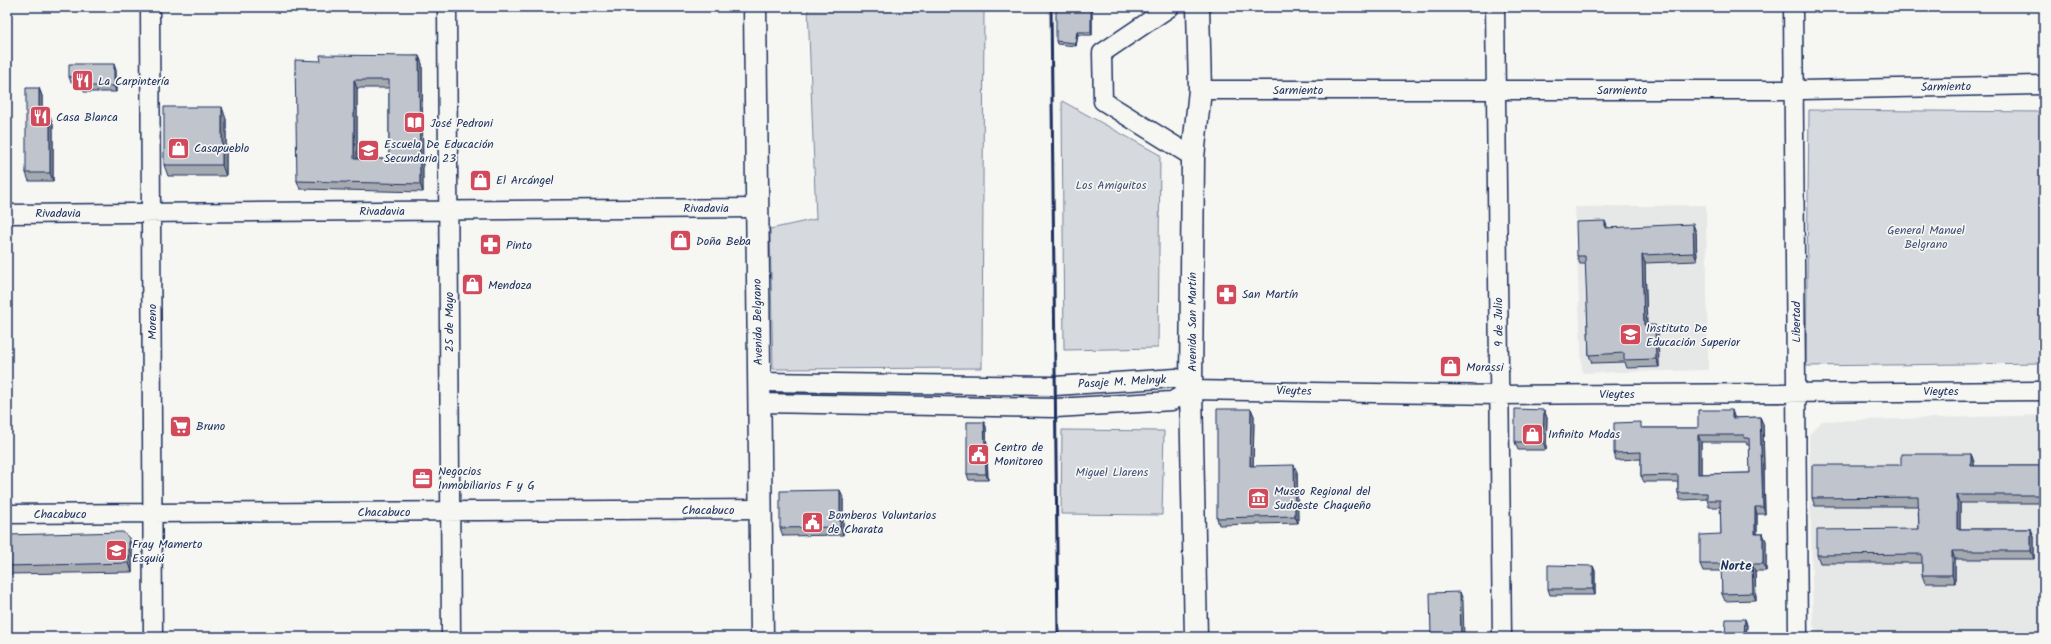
<svg xmlns="http://www.w3.org/2000/svg" width="2051" height="644" font-family="Kalam,sans-serif">
<style>
.built{fill:#e6e7e7}
.green{fill:#d6d9dd;stroke:#78849e}
.lines{fill:none;stroke-linecap:round;stroke-linejoin:round}
.minor-casing{stroke:#1b2f5e;stroke-width:21}
.major-casing{stroke:#1b2f5e;stroke-width:25}
.minor{stroke:#f6f6f2;stroke-width:18}
.major{stroke:#f6f6f2;stroke-width:22}
.rail{stroke:#1b2f5e;stroke-width:3}
.wall{fill:#a5a9b0;stroke:#1b2f5e;fill-rule:evenodd}
.shaded-wall{fill:#868990;stroke:#1b2f5e}
.building{fill:#c0c4cd;stroke:#1b2f5e;fill-rule:evenodd}
.labels{text-anchor:middle;dominant-baseline:central;stroke-width:3.5;stroke-linejoin:round;paint-order:stroke}
.poi-label{font-size:12px;fill:#1b2f5e;stroke:#f6f6f2;text-anchor:start}
.street-label{font-size:12px;fill:#1b2f5e;stroke:#f6f6f2}
.park-label{font-size:12px;fill:#405177;stroke:#f6f6f2}
.neighbourhood-label{font-size:13px;font-weight:bold;fill:#1b2f5e;stroke:#f6f6f2}
</style>
<rect width="100%" height="100%" fill="#f6f6f2"/>
<filter id="ink" filterUnits="userSpaceOnUse"><feTurbulence type="fractalNoise" baseFrequency=".025" numOctaves="2"/><feDisplacementMap in="SourceGraphic" scale="8" xChannelSelector="R" yChannelSelector="G"/><feConvolveMatrix kernelMatrix="1 2 1 2 8 2 1 2 1" color-interpolation-filters="sRGB"/></filter>
<g filter="url(#ink)">
<!-- built -->
<path class="built" d="M 1706,205 L 1708,370 L 1582,373 L 1575,207 Z
M 2044,415 L 2044,637 L 1823,637 L 1813,626 L 1809,435 L 1822,421 Z"/>
<!-- green -->
<path class="green" d="M 808,7 L 984,7 L 982,368 L 773,369 L 770,229 L 816,219 Z
M 1062,101 L 1160,155 L 1158,348 L 1064,350 Z
M 1809,110 L 2044,112 L 2044,363 L 1806,366 Z
M 1062,430 L 1164,431 L 1162,515 L 1061,514 Z"/>
<g class="lines">
<defs>
<path id="minor" d="M 150,7 L 153,637
M 447,7 L 451,637
M 1170,7 L 1102,53 L 1103,101 L 1193,157
M 1495,7 L 1502,637
M 1793,7 L 1798,637
M 1200,90 L 1802,90 L 2044,85
M 7,214 L 757,208
M 759,382 L 1055,386 L 1176,378 L 1191,390
M 1191,390 L 1499,395 L 2044,391
M 759,403 L 1056,408 L 1172,401 L 1191,390
M 7,514 L 760,509"/>
<path id="major" d="M 755,7 L 762,637
M 1196,637 L 1191,390 L 1193,157 L 1200,90 L 1198,7"/>
</defs>
<!-- minor casing -->
<use href="#minor" class="minor-casing"/>
<!-- major casing -->
<use href="#major" class="major-casing"/>
<!-- minor -->
<use href="#minor" class="minor"/>
<!-- major -->
<use href="#major" class="major"/>
<!-- rail -->
<path class="rail" d="M 1051,7 L 1058,637"/>
</g>
<!-- wall -->
<path class="wall" d="M 1092,7 L 1092,35 L 1078,35 L 1076,46 L 1057,44 L 1056,41 Z
M 419,56 L 422,64 L 423,192 L 300,189 L 297,181 L 321,61 ZM 357,88 L 389,88 L 389,159 L 357,159 Z
M 116,70 L 116,92 L 84,92 L 82,86 L 82,82 L 71,82 L 69,77 Z
M 39,88 L 42,96 L 42,116 L 50,116 L 53,124 L 53,181 L 29,181 L 26,173 Z
M 226,119 L 226,176 L 168,176 L 164,165 Z
M 1605,221 L 1607,228 L 1696,232 L 1697,261 L 1645,263 L 1647,325 L 1658,333 L 1659,367 L 1627,368 L 1625,362 L 1592,363 L 1589,355 L 1586,264 L 1580,264 L 1577,256 Z
M 1251,409 L 1254,416 L 1253,466 L 1297,472 L 1298,523 L 1219,525 L 1217,518 Z
M 1544,410 L 1547,418 L 1546,450 L 1518,450 L 1515,442 Z
M 1734,416 L 1734,418 L 1760,417 L 1763,424 L 1765,514 L 1757,514 L 1757,534 L 1763,534 L 1766,541 L 1766,571 L 1755,571 L 1756,600 L 1725,601 L 1722,594 L 1722,571 L 1703,571 L 1700,564 L 1721,534 L 1721,507 L 1709,507 L 1707,499 L 1680,500 L 1678,493 L 1678,482 L 1644,482 L 1641,476 L 1641,459 L 1616,460 L 1614,453 L 1643,428 L 1698,428 ZM 1701,442 L 1746,442 L 1747,445 L 1750,445 L 1750,473 L 1701,474 Z
M 984,422 L 986,427 L 988,480 L 969,480 L 967,474 Z
M 1971,454 L 1974,462 L 1974,466 L 2043,466 L 2044,467 L 2044,503 L 1960,503 L 1960,529 L 2031,529 L 2034,537 L 2034,559 L 1955,559 L 1955,583 L 1925,583 L 1922,575 L 1922,563 L 1820,563 L 1817,555 L 1919,529 L 1918,506 L 1815,506 L 1812,498 Z
M 843,498 L 843,535 L 783,536 L 780,528 Z
M 7,535 L 132,547 L 132,572 L 7,574 Z
M 1593,566 L 1595,571 L 1595,595 L 1550,595 L 1548,589 Z
M 1745,619 L 1747,625 L 1746,637 L 1726,637 L 1725,636 Z"/>
<!-- shaded-wall -->
<path class="shaded-wall" d="M 1091,7 L 1092,7 L 1092,35 L 1091,32 Z
M 1077,32 L 1078,35 L 1076,46 L 1075,43 Z
M 419,56 L 422,64 L 423,192 L 420,184 Z
M 114,64 L 116,70 L 116,92 L 114,86 Z
M 354,80 L 357,88 L 357,167 L 354,159 Z
M 39,88 L 42,96 L 42,124 L 39,116 Z
M 222,107 L 226,119 L 226,176 L 222,165 Z
M 50,116 L 53,124 L 53,181 L 50,173 Z
M 1605,221 L 1608,229 L 1605,228 Z
M 1693,224 L 1696,232 L 1697,261 L 1694,253 Z
M 1642,255 L 1645,263 L 1647,333 L 1644,325 Z
M 1655,325 L 1658,333 L 1659,367 L 1656,359 Z
M 1251,409 L 1254,416 L 1253,473 L 1250,466 Z
M 1544,410 L 1547,418 L 1546,450 L 1543,442 Z
M 1732,410 L 1734,416 L 1734,425 L 1732,418 Z
M 1760,417 L 1763,424 L 1765,514 L 1763,507 Z
M 984,422 L 986,427 L 988,480 L 986,474 Z
M 1698,435 L 1701,442 L 1701,480 L 1698,474 Z
M 1971,454 L 1974,462 L 1974,474 L 1971,466 Z
M 1294,465 L 1297,472 L 1298,523 L 1295,516 Z
M 2043,466 L 2044,467 L 2044,496 L 2044,495 Z
M 840,490 L 843,498 L 843,535 L 840,527 Z
M 1957,495 L 1960,503 L 1960,538 L 1957,529 Z
M 1755,507 L 1757,514 L 1757,541 L 1755,534 Z
M 2031,529 L 2034,537 L 2034,559 L 2031,551 Z
M 1763,534 L 1766,541 L 1766,571 L 1763,564 Z
M 129,538 L 132,547 L 132,572 L 129,563 Z
M 1952,551 L 1955,559 L 1955,583 L 1952,575 Z
M 1752,564 L 1755,571 L 1756,600 L 1753,593 Z
M 1593,566 L 1595,571 L 1595,595 L 1593,589 Z
M 1460,592 L 1463,600 L 1464,637 L 1461,637 Z
M 1745,619 L 1747,625 L 1746,637 L 1745,637 L 1744,636 Z"/>
<!-- building -->
<path class="building" d="M 1056,7 L 1091,7 L 1091,32 L 1077,32 L 1075,43 L 1056,41 Z
M 320,55 L 419,56 L 420,184 L 297,181 L 295,60 L 321,61 ZM 354,80 L 389,80 L 389,159 L 354,159 Z
M 69,64 L 114,64 L 114,86 L 82,86 L 82,77 L 69,77 Z
M 26,88 L 39,88 L 39,116 L 50,116 L 50,173 L 26,173 Z
M 164,107 L 222,107 L 222,165 L 164,165 Z
M 1605,221 L 1605,228 L 1693,224 L 1694,253 L 1642,255 L 1644,325 L 1655,325 L 1656,359 L 1624,360 L 1624,353 L 1589,355 L 1585,256 L 1577,256 L 1576,222 Z
M 1217,409 L 1251,409 L 1250,466 L 1294,465 L 1295,516 L 1217,518 Z
M 1515,409 L 1544,410 L 1543,442 L 1515,442 Z
M 1698,410 L 1732,410 L 1732,418 L 1760,417 L 1763,507 L 1755,507 L 1755,534 L 1763,534 L 1763,564 L 1752,564 L 1753,593 L 1722,594 L 1721,564 L 1700,564 L 1700,535 L 1721,534 L 1720,500 L 1707,500 L 1707,493 L 1678,493 L 1678,475 L 1641,476 L 1641,452 L 1614,453 L 1614,423 L 1641,422 L 1641,428 L 1698,428 ZM 1698,435 L 1744,435 L 1744,438 L 1749,438 L 1750,473 L 1698,474 Z
M 967,422 L 984,422 L 986,474 L 967,474 Z
M 1901,454 L 1971,454 L 1971,466 L 2043,466 L 2044,495 L 1957,495 L 1957,529 L 2031,529 L 2031,551 L 1952,551 L 1952,575 L 1922,575 L 1922,554 L 1817,555 L 1817,530 L 1919,529 L 1918,497 L 1812,498 L 1812,465 L 1901,465 Z
M 840,490 L 840,527 L 780,528 L 780,491 Z
M 123,532 L 129,538 L 129,563 L 7,566 L 7,535 Z
M 1548,565 L 1593,566 L 1593,589 L 1548,589 Z
M 1460,592 L 1461,637 L 1431,637 L 1430,593 Z
M 1726,619 L 1745,619 L 1744,636 L 1725,636 Z"/>
</g>
<!-- icons -->
<defs>
<symbol id="restaurant-square" viewBox="-11 -11 22 22"><rect x="-9" y="-9" width="18" height="18" rx="4" fill="#d1495b" stroke="#f6f6f2"/><path d="M-5-6h1v4h1v-4h1v4h1v-4h1v5L-1.5 .5V6h-2V.5L-5-1ZM5-6V6H3V1.5H1.5Q1.5-4 5-6Z" fill="#fff"/></symbol>
<symbol id="library-square" viewBox="-11 -11 22 22"><rect x="-9" y="-9" width="18" height="18" rx="4" fill="#d1495b" stroke="#f6f6f2"/><path d="M-6-4Q-3-5.5-.7-3.5V5Q-3 3-6 4ZM6-4Q3-5.5 .7-3.5V5Q3 3 6 4Z" fill="#fff"/></symbol>
<symbol id="shop-square" viewBox="-11 -11 22 22"><rect x="-9" y="-9" width="18" height="18" rx="4" fill="#d1495b" stroke="#f6f6f2"/><path d="M-5-2.5h2.3a2.7 3.5 0 0 1 5.4 0H5L5.5 6h-11ZM-1.5-2.5h3a1.5 2.3 0 0 0-3 0Z" fill="#fff"/></symbol>
<symbol id="school-square" viewBox="-11 -11 22 22"><rect x="-9" y="-9" width="18" height="18" rx="4" fill="#d1495b" stroke="#f6f6f2"/><path d="M0-5L7-2L0 1L-7-2ZM-4 1L0 2.5L4 1V4Q0 6-4 4Z" fill="#fff"/></symbol>
<symbol id="pharmacy-square" viewBox="-11 -11 22 22"><rect x="-9" y="-9" width="18" height="18" rx="4" fill="#d1495b" stroke="#f6f6f2"/><path d="M-2-6h4v4h4v4h-4v4h-4v-4h-4v-4h4Z" fill="#fff"/></symbol>
<symbol id="university-square" viewBox="-11 -11 22 22"><rect x="-9" y="-9" width="18" height="18" rx="4" fill="#d1495b" stroke="#f6f6f2"/><path d="M0-5L7-2L0 1L-7-2ZM-4 1L0 2.5L4 1V4Q0 6-4 4Z" fill="#fff"/></symbol>
<symbol id="supermarket-square" viewBox="-11 -11 22 22"><rect x="-9" y="-9" width="18" height="18" rx="4" fill="#d1495b" stroke="#f6f6f2"/><path d="M-6-5.5h2.5l.6 2H6L4.5 2H-2.5L-4.4-4H-6ZM-1.5 3.2a1.3 1.3 0 1 0 .1 0ZM3 3.2a1.3 1.3 0 1 0 .1 0Z" fill="#fff"/></symbol>
<symbol id="civic-square" viewBox="-11 -11 22 22"><rect x="-9" y="-9" width="18" height="18" rx="4" fill="#d1495b" stroke="#f6f6f2"/><path d="M-.6-6.5H3V-4.5H.6V-3L4-1V1h2V6H-6V1h2V-1L-.6-3ZM-1.2 2.5V6h2.4V2.5Z" fill="#fff"/></symbol>
<symbol id="office-square" viewBox="-11 -11 22 22"><rect x="-9" y="-9" width="18" height="18" rx="4" fill="#d1495b" stroke="#f6f6f2"/><path d="M-6-3h4V-5.5h4V-3h4V5H-6ZM-1-4.5V-3h2v-1.5ZM-6 0V1H6V0Z" fill="#fff"/></symbol>
<symbol id="museum-square" viewBox="-11 -11 22 22"><rect x="-9" y="-9" width="18" height="18" rx="4" fill="#d1495b" stroke="#f6f6f2"/><path d="M0-6L6-3V-2H-6V-3ZM-5-1h2V3h-2ZM-1-1h2V3h-2ZM3-1h2V3H3ZM-6 4H6V6H-6Z" fill="#fff"/></symbol>
</defs>
<g fill-rule="evenodd">
<use href="#restaurant-square" x="70" y="68" width="25" height="25"/>
<use href="#restaurant-square" x="28" y="104" width="25" height="25"/>
<use href="#library-square" x="402" y="110" width="25" height="25"/>
<use href="#shop-square" x="166" y="136" width="25" height="25"/>
<use href="#school-square" x="356" y="138" width="25" height="25"/>
<use href="#shop-square" x="468" y="168" width="25" height="25"/>
<use href="#shop-square" x="668" y="228" width="25" height="25"/>
<use href="#pharmacy-square" x="478" y="232" width="25" height="25"/>
<use href="#shop-square" x="460" y="272" width="25" height="25"/>
<use href="#pharmacy-square" x="1214" y="282" width="25" height="25"/>
<use href="#university-square" x="1618" y="322" width="25" height="25"/>
<use href="#shop-square" x="1438" y="354" width="25" height="25"/>
<use href="#supermarket-square" x="168" y="414" width="25" height="25"/>
<use href="#shop-square" x="1520" y="422" width="25" height="25"/>
<use href="#civic-square" x="966" y="442" width="25" height="25"/>
<use href="#office-square" x="410" y="466" width="25" height="25"/>
<use href="#museum-square" x="1246" y="486" width="25" height="25"/>
<use href="#civic-square" x="800" y="510" width="25" height="25"/>
<use href="#school-square" x="104" y="538" width="25" height="25"/>
</g>
<g class="labels">
<!-- poi labels -->
<g class="poi-label">
<text x="98" y="81">La Carpintería</text>
<text x="56" y="117">Casa Blanca</text>
<text x="430" y="123">José Pedroni</text>
<text x="384" y="144">Escuela De Educación<tspan x="384" dy="14">Secundaria 23</tspan></text>
<text x="194" y="148">Casapueblo</text>
<text x="496" y="180">El Arcángel</text>
<text x="696" y="241">Doña Beba</text>
<text x="506" y="245">Pinto</text>
<text x="488" y="285">Mendoza</text>
<text x="1242" y="294">San Martín</text>
<text x="1646" y="328">Instituto De<tspan x="1646" dy="14">Educación Superior</tspan></text>
<text x="1466" y="367">Morassi</text>
<text x="196" y="426">Bruno</text>
<text x="1548" y="434">Infinito Modas</text>
<text x="994" y="447">Centro de<tspan x="994" dy="14">Monitoreo</tspan></text>
<text x="438" y="471">Negocios<tspan x="438" dy="14">Inmobiliarios F y G</tspan></text>
<text x="1274" y="491">Museo Regional del<tspan x="1274" dy="14">Sudoeste Chaqueño</tspan></text>
<text x="828" y="515">Bomberos Voluntarios<tspan x="828" dy="14">de Charata</tspan></text>
<text x="132" y="544">Fray Mamerto<tspan x="132" dy="14">Esquiú</tspan></text>
</g>
<!-- street labels -->
<g class="street-label">
<text transform="translate(1946 87) rotate(-1)">Sarmiento</text>
<text x="1298" y="90">Sarmiento</text>
<text x="1622" y="90">Sarmiento</text>
<text x="706" y="208">Rivadavia</text>
<text x="382" y="211">Rivadavia</text>
<text x="58" y="213">Rivadavia</text>
<text transform="translate(152 322) rotate(-90)">Moreno</text>
<text transform="translate(449 322) rotate(-90)">25 de Mayo</text>
<text transform="translate(758 322) rotate(-91)">Avenida Belgrano</text>
<text transform="translate(1192 322) rotate(-90)">Avenida San Martín</text>
<text transform="translate(1499 322) rotate(-91)">9 de Julio</text>
<text transform="translate(1796 322) rotate(-90)">Libertad</text>
<text transform="translate(1122 382) rotate(-3)">Pasaje M. Melnyk</text>
<text transform="translate(1294 391) rotate(1)">Vieytes</text>
<text x="1941" y="391">Vieytes</text>
<text x="1617" y="394">Vieytes</text>
<text x="708" y="510">Chacabuco</text>
<text x="384" y="512">Chacabuco</text>
<text x="60" y="514">Chacabuco</text>
</g>
<!-- park labels -->
<g class="park-label">
<text x="1111" y="185">Los Amiguitos</text>
<text x="1926" y="230">General Manuel<tspan x="1926" dy="14">Belgrano</tspan></text>
<text x="1112" y="472">Miguel Llarens</text>
</g>
<!-- neighbourhood labels -->
<g class="neighbourhood-label">
<text x="1736" y="566">Norte</text>
</g>
</g>
<!-- margin -->
<rect width="2051" height="644" fill="none" stroke="#f6f6f2" stroke-width="24"/>
<rect x="12" y="12" width="2027" height="620" fill="none" stroke="#1b2f5e" stroke-width="1.5" filter="url(#ink)"/>
</svg>
